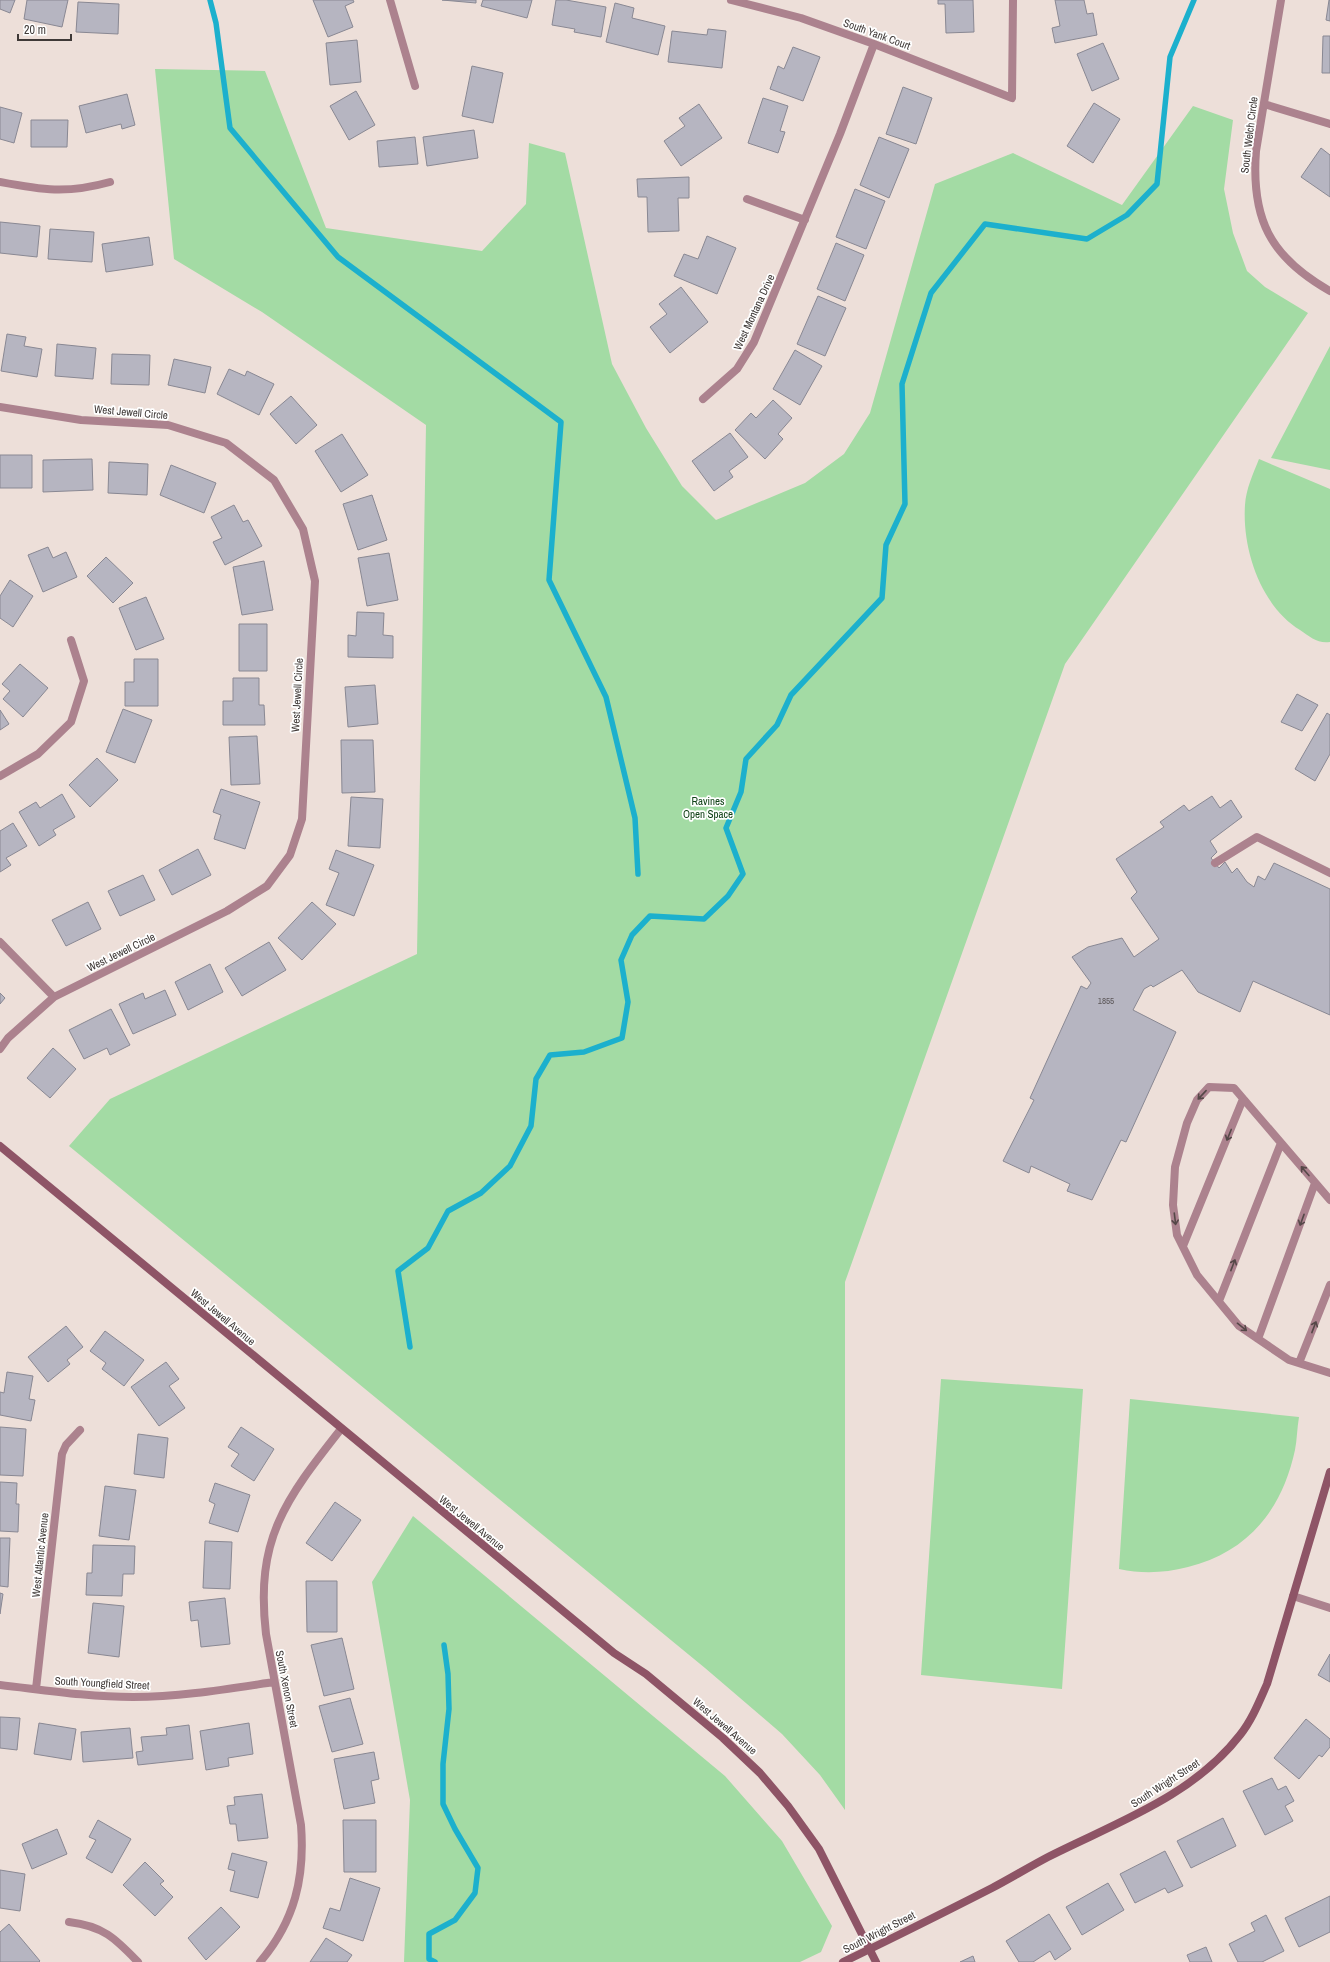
<svg xmlns="http://www.w3.org/2000/svg" width="1330" height="1962" font-family="'Archivo Narrow',sans-serif">
<style>
.green{fill:#a3dba4}
.lines{fill:none;stroke-linecap:round;stroke-linejoin:round}
.stream{stroke:#1cb0cd;stroke-width:5.5}
.building{fill:#b6b5c1;stroke:#898893}
.lane{stroke:#ac828e;stroke-width:8}
.street{stroke:#ac828e;stroke-width:8}
.secondary{stroke:#8e5466;stroke-width:8}
.oneway{stroke:#554848}
.labels{text-anchor:middle;dominant-baseline:central;stroke-width:3.5;stroke-linejoin:round;paint-order:stroke}
.number-label{font-size:9px;fill:#5d585a}
.street-label{font-size:11px;fill:#3f3937;stroke:#fff}
.park-label{font-size:11px;fill:#104216;stroke:#fff}
</style>
<rect width="100%" height="100%" fill="#eddfd9"/>
<!-- green -->
<path class="green" d="M 155,69 L 265,71 L 326,228 L 482,251 L 526,204 L 529,143 L 565,153 L 612,364 L 646,428 L 682,486 L 716,520 L 805,483 L 844,454 L 870,413 L 935,184 L 1013,153 L 1122,205 L 1193,106 L 1233,120 L 1224,189 L 1233,233 L 1247,271 L 1265,287 L 1308,313 L 1065,664 L 845,1282 L 845,1810 L 820,1775 L 782,1734 L 705,1668 L 69,1146 L 110,1099 L 417,954 L 426,425 L 262,312 L 174,259 Z
M 1330,346 L 1330,470 L 1271,458 Z
M 1259,459 L 1330,489 L 1330,642 C 1318,644 1310,637 1300,630 C 1261,606 1242,550 1245,505 C 1246,489 1253,474 1259,459 Z
M 941,1379 L 1083,1389 L 1062,1689 L 921,1675 Z
M 1130,1399 L 1299,1417 C 1297,1428 1297,1440 1295,1450 C 1282,1510 1248,1552 1188,1567 C 1164,1573 1143,1574 1119,1569 Z
M 413,1516 L 725,1776 L 782,1841 L 832,1926 L 821,1952 L 800,1962 L 404,1962 L 410,1800 L 372,1582 Z"/>
<g class="lines">
<!-- stream -->
<path class="stream" d="M 210,0 L 216,23 L 230,128 L 338,257 L 561,422 L 549,580 L 606,697 L 635,818 L 638,874
M 410,1347 L 398,1271 L 428,1248 L 448,1211 L 481,1193 L 510,1166 L 531,1126 L 536,1079 L 550,1055 L 584,1052 L 622,1038 L 628,1002 L 621,960 L 632,935 L 650,916 L 704,919 L 728,896 L 743,874 L 726,828 L 741,792 L 746,759 L 777,725 L 791,695 L 882,598 L 886,545 L 905,504 L 902,384 L 931,293 L 985,224 L 1087,239 L 1127,215 L 1157,184 L 1170,57 L 1194,0
M 435,1962 L 429,1959 L 429,1934 L 455,1920 L 475,1893 L 478,1868 L 455,1829 L 443,1804 L 443,1764 L 449,1709 L 448,1674 L 444,1645"/>
</g>
<!-- building -->
<path class="building" d="M 0,0 L 15,0 L 10,13 L 0,9 Z
M 27,0 L 68,0 L 62,27 L 24,19 Z
M 313,0 L 353,0 L 354,2 L 345,6 L 353,27 L 328,37 Z
M 442,0 L 476,0 L 476,3 Z
M 483,0 L 532,0 L 527,18 L 481,6 Z
M 556,0 L 566,0 L 606,7 L 601,37 L 574,32 L 575,29 L 552,25 Z
M 938,0 L 973,0 L 974,32 L 946,33 L 945,4 L 938,4 Z
M 1055,0 L 1084,0 L 1087,14 L 1093,13 L 1097,35 L 1055,43 L 1052,28 L 1060,26 Z
M 1329,0 L 1330,0 L 1330,21 L 1326,20 Z
M 78,2 L 119,4 L 118,34 L 76,32 Z
M 615,3 L 634,8 L 632,18 L 665,26 L 658,55 L 606,42 Z
M 708,29 L 726,31 L 722,68 L 668,62 L 672,31 L 707,35 Z
M 1323,36 L 1330,36 L 1330,73 L 1322,73 Z
M 357,40 L 361,82 L 330,85 L 326,43 Z
M 1103,43 L 1119,79 L 1092,91 L 1077,54 Z
M 793,47 L 820,57 L 803,101 L 770,89 L 778,66 L 784,69 Z
M 472,66 L 503,73 L 493,123 L 462,116 Z
M 903,87 L 932,98 L 916,144 L 886,134 Z
M 356,91 L 375,125 L 349,140 L 330,106 Z
M 127,94 L 135,125 L 122,129 L 121,124 L 86,133 L 79,106 Z
M 763,98 L 788,106 L 780,131 L 785,132 L 778,153 L 748,143 Z
M 1094,103 L 1120,119 L 1093,163 L 1067,146 Z
M 699,104 L 722,138 L 681,166 L 664,141 L 685,126 L 679,118 Z
M 0,107 L 22,113 L 14,143 L 0,139 Z
M 31,120 L 68,120 L 67,147 L 31,147 Z
M 474,130 L 478,158 L 427,166 L 423,137 Z
M 415,137 L 418,164 L 379,167 L 377,141 Z
M 879,137 L 909,149 L 889,198 L 860,185 Z
M 1321,148 L 1330,155 L 1330,197 L 1301,177 Z
M 689,177 L 689,198 L 678,198 L 679,231 L 648,232 L 647,197 L 638,197 L 637,179 Z
M 855,189 L 885,201 L 866,249 L 836,237 Z
M 0,222 L 40,226 L 37,257 L 0,253 Z
M 50,229 L 94,232 L 92,262 L 48,259 Z
M 707,236 L 736,248 L 717,294 L 674,276 L 684,254 L 698,259 Z
M 149,237 L 153,265 L 106,272 L 102,244 Z
M 836,243 L 864,255 L 845,301 L 817,289 Z
M 681,287 L 708,322 L 670,353 L 650,327 L 667,314 L 659,304 Z
M 818,296 L 846,308 L 825,356 L 797,344 Z
M 7,334 L 26,337 L 24,346 L 42,349 L 37,377 L 1,371 Z
M 57,344 L 96,348 L 93,379 L 55,376 Z
M 795,350 L 822,366 L 800,405 L 773,389 Z
M 112,354 L 150,355 L 149,385 L 111,384 Z
M 174,359 L 211,367 L 205,393 L 168,385 Z
M 229,369 L 245,376 L 247,371 L 274,384 L 259,415 L 217,394 Z
M 291,396 L 317,425 L 296,444 L 270,414 Z
M 773,400 L 792,418 L 778,434 L 783,439 L 765,459 L 735,430 L 751,413 L 756,418 Z
M 730,433 L 748,457 L 729,471 L 733,477 L 714,491 L 692,461 Z
M 342,434 L 368,475 L 341,492 L 315,451 Z
M 0,455 L 32,455 L 32,488 L 0,488 Z
M 92,459 L 93,490 L 43,492 L 43,460 Z
M 109,462 L 148,464 L 147,495 L 108,493 Z
M 171,465 L 216,483 L 204,513 L 160,495 Z
M 372,495 L 387,540 L 358,550 L 343,504 Z
M 234,505 L 243,522 L 248,520 L 262,546 L 225,565 L 213,542 L 222,538 L 211,517 Z
M 48,547 L 53,558 L 66,552 L 77,577 L 43,592 L 28,555 Z
M 389,553 L 398,600 L 367,606 L 358,558 Z
M 106,557 L 133,583 L 113,603 L 87,576 Z
M 264,561 L 273,610 L 242,615 L 233,567 Z
M 10,580 L 33,596 L 13,627 L 0,618 L 0,596 Z
M 146,597 L 164,639 L 136,650 L 119,608 Z
M 357,612 L 384,613 L 383,635 L 393,636 L 393,658 L 348,657 L 348,635 L 356,636 Z
M 239,624 L 267,624 L 267,671 L 239,671 Z
M 134,659 L 158,659 L 158,706 L 125,706 L 125,682 L 134,682 Z
M 20,664 L 48,688 L 23,717 L 3,699 L 10,691 L 2,684 Z
M 233,678 L 259,678 L 259,705 L 264,705 L 265,725 L 223,725 L 223,701 L 233,701 Z
M 375,685 L 378,724 L 348,727 L 345,687 Z
M 1297,694 L 1318,705 L 1302,731 L 1281,722 Z
M 123,709 L 152,720 L 135,763 L 106,752 Z
M 0,710 L 9,724 L 0,730 Z
M 1327,713 L 1330,715 L 1330,754 L 1315,781 L 1295,769 Z
M 257,736 L 260,784 L 231,785 L 229,737 Z
M 341,740 L 373,740 L 375,792 L 342,793 Z
M 97,758 L 118,780 L 90,807 L 69,785 Z
M 221,789 L 260,802 L 245,849 L 214,839 L 221,815 L 213,812 Z
M 62,794 L 75,817 L 53,830 L 56,835 L 39,846 L 19,812 L 36,802 L 40,808 Z
M 1212,796 L 1220,808 L 1231,800 L 1242,817 L 1210,841 L 1217,852 L 1211,858 L 1219,868 L 1225,862 L 1232,873 L 1237,868 L 1247,882 L 1254,887 L 1258,876 L 1265,880 L 1274,863 L 1330,889 L 1330,1015 L 1253,981 L 1240,1012 L 1198,992 L 1182,970 L 1153,987 L 1151,985 L 1144,989 L 1133,1010 L 1176,1032 L 1126,1142 L 1121,1140 L 1092,1200 L 1067,1191 L 1070,1184 L 1031,1166 L 1029,1173 L 1003,1161 L 1034,1100 L 1030,1098 L 1081,986 L 1087,989 L 1091,983 L 1072,957 L 1088,947 L 1122,938 L 1134,957 L 1159,939 L 1131,898 L 1137,892 L 1116,859 L 1164,827 L 1160,822 L 1184,805 L 1189,811 Z
M 351,797 L 383,799 L 380,848 L 348,846 Z
M 13,823 L 27,846 L 6,858 L 11,865 L 0,872 L 0,831 Z
M 198,849 L 211,875 L 172,895 L 159,870 Z
M 336,850 L 374,865 L 354,916 L 326,905 L 339,873 L 329,869 Z
M 143,875 L 155,900 L 120,916 L 108,891 Z
M 88,902 L 101,929 L 66,946 L 52,920 Z
M 312,902 L 336,924 L 302,960 L 278,938 Z
M 269,942 L 286,970 L 242,996 L 225,968 Z
M 210,964 L 223,992 L 188,1010 L 175,982 Z
M 165,990 L 176,1015 L 133,1034 L 119,1004 L 143,993 L 145,999 Z
M 0,993 L 5,998 L 0,1004 Z
M 111,1009 L 130,1045 L 110,1055 L 107,1048 L 84,1059 L 69,1030 Z
M 53,1048 L 76,1069 L 50,1098 L 27,1078 Z
M 66,1326 L 83,1347 L 67,1360 L 70,1364 L 48,1382 L 28,1357 Z
M 105,1331 L 144,1360 L 124,1386 L 102,1369 L 106,1363 L 90,1351 Z
M 166,1362 L 179,1379 L 169,1386 L 185,1408 L 159,1426 L 131,1387 Z
M 7,1372 L 33,1376 L 29,1399 L 35,1400 L 31,1421 L 0,1415 L 0,1392 L 4,1393 Z
M 0,1427 L 26,1429 L 23,1476 L 0,1475 Z
M 241,1427 L 274,1449 L 254,1481 L 231,1466 L 239,1454 L 228,1447 Z
M 138,1434 L 168,1438 L 164,1478 L 134,1474 Z
M 0,1482 L 17,1483 L 16,1504 L 19,1504 L 18,1532 L 0,1531 Z
M 215,1483 L 250,1495 L 238,1532 L 209,1523 L 215,1504 L 209,1501 Z
M 105,1486 L 136,1490 L 129,1540 L 99,1536 Z
M 335,1502 L 361,1520 L 332,1561 L 306,1543 Z
M 0,1538 L 10,1538 L 8,1587 L 0,1586 Z
M 205,1541 L 232,1542 L 230,1589 L 203,1588 Z
M 93,1545 L 135,1546 L 134,1574 L 123,1574 L 122,1596 L 86,1595 L 87,1573 L 92,1573 Z
M 306,1581 L 337,1581 L 337,1632 L 307,1632 Z
M 0,1593 L 3,1594 L 0,1614 Z
M 225,1598 L 230,1644 L 201,1647 L 198,1620 L 191,1621 L 189,1602 Z
M 93,1603 L 124,1606 L 119,1657 L 88,1653 Z
M 342,1638 L 354,1689 L 324,1696 L 311,1645 Z
M 1330,1654 L 1330,1682 L 1318,1675 Z
M 350,1698 L 363,1744 L 332,1752 L 319,1706 Z
M 0,1717 L 20,1718 L 17,1750 L 0,1748 Z
M 1306,1719 L 1330,1739 L 1330,1747 L 1322,1757 L 1319,1755 L 1299,1779 L 1274,1758 Z
M 39,1723 L 76,1729 L 71,1760 L 34,1754 Z
M 249,1723 L 253,1754 L 228,1758 L 229,1766 L 206,1770 L 200,1731 Z
M 189,1725 L 193,1759 L 138,1765 L 136,1752 L 143,1751 L 141,1737 L 167,1735 L 166,1728 Z
M 130,1728 L 133,1758 L 83,1762 L 81,1732 Z
M 374,1752 L 379,1779 L 371,1781 L 375,1803 L 344,1809 L 334,1759 Z
M 1272,1778 L 1278,1790 L 1286,1786 L 1294,1801 L 1285,1806 L 1293,1821 L 1265,1835 L 1243,1791 Z
M 262,1794 L 268,1838 L 238,1841 L 236,1824 L 230,1824 L 227,1806 L 235,1805 L 234,1797 Z
M 1223,1818 L 1236,1846 L 1191,1868 L 1177,1841 Z
M 98,1820 L 131,1839 L 112,1873 L 86,1858 L 96,1840 L 89,1837 Z
M 343,1820 L 376,1820 L 376,1872 L 344,1872 Z
M 57,1829 L 67,1854 L 32,1869 L 22,1844 Z
M 1165,1851 L 1183,1886 L 1168,1893 L 1165,1888 L 1135,1903 L 1120,1874 Z
M 232,1853 L 267,1862 L 258,1898 L 230,1891 L 235,1871 L 228,1869 Z
M 145,1862 L 164,1881 L 160,1884 L 173,1897 L 155,1916 L 123,1885 Z
M 0,1870 L 25,1874 L 20,1911 L 0,1908 Z
M 350,1878 L 380,1888 L 363,1941 L 323,1928 L 330,1908 L 340,1911 Z
M 1108,1883 L 1124,1910 L 1082,1935 L 1066,1907 Z
M 1330,1896 L 1330,1932 L 1299,1947 L 1285,1918 Z
M 221,1907 L 240,1927 L 206,1960 L 188,1938 Z
M 1049,1914 L 1071,1949 L 1055,1960 L 1050,1951 L 1033,1962 L 1019,1962 L 1006,1941 Z
M 1266,1915 L 1284,1951 L 1262,1962 L 1238,1962 L 1229,1944 L 1255,1931 L 1251,1923 Z
M 9,1924 L 40,1961 L 39,1962 L 0,1962 L 0,1932 Z
M 326,1938 L 352,1955 L 347,1962 L 310,1962 Z
M 1206,1947 L 1212,1962 L 1190,1962 L 1187,1955 Z
M 973,1956 L 975,1962 L 960,1962 Z"/>
<g class="lines">
<!-- lane -->
<path class="lane" d="M 1215,863 L 1257,837 L 1330,873
M 1330,1200 L 1234,1088 L 1209,1087 L 1197,1100 L 1187,1123 L 1175,1167 L 1173,1205 L 1177,1235 L 1197,1275 L 1239,1326 L 1289,1360 L 1330,1373
M 1183,1246 L 1243,1099
M 1219,1301 L 1281,1143
M 1258,1339 L 1315,1183
M 1299,1363 L 1330,1285"/>
<!-- street -->
<path class="street" d="M 390,0 L 415,86
M 731,0 L 801,18 L 874,44 L 1012,98 L 1013,0
M 1281,0 L 1256,151 C 1251,219 1270,257 1330,291
M 1264,104 L 1330,124
M 0,182 C 42,190 67,194 110,182
M 747,199 L 805,220
M 703,399 L 737,369 L 754,342 L 840,134 L 874,44
M 0,407 L 81,420 L 168,425 L 226,443 L 274,480 L 303,529 L 315,581 L 302,819 L 290,855 L 267,886 L 227,911 L 54,997 L 8,1038 L 0,1049
M 0,776 L 38,754 L 71,722 L 84,681 L 71,640
M 0,942 L 54,997
M 1293,1596 L 1330,1608
M 0,1685 C 44,1690 88,1697 133,1697 C 180,1697 227,1689 274,1682
M 36,1689 L 62,1454 L 66,1445 L 80,1430
M 69,1922 C 103,1926 115,1938 138,1962
M 260,1962 C 295,1921 305,1877 301,1825 L 266,1634 C 255,1539 285,1500 341,1429"/>
<!-- secondary -->
<path class="secondary" d="M 0,1146 L 614,1653 L 646,1674 L 723,1738 L 760,1773 L 788,1806 L 819,1849 L 876,1962
M 843,1962 C 893,1938 943,1913 992,1888 C 1011,1878 1029,1867 1048,1857 C 1115,1823 1192,1797 1240,1735 C 1252,1720 1259,1702 1267,1684 L 1330,1472"/>
</g>
<!-- one-way arrows -->
<defs><path id="oneway-shaft" d="M-6 0H5M1.5-3L5.5 0L1.5 3" fill="none" stroke-width="1.6" stroke-linecap="round" stroke-linejoin="round"/></defs>
<g class="oneway">
<use href="#oneway-shaft" transform="translate(1202 1095) rotate(133)"/>
<use href="#oneway-shaft" transform="translate(1229 1135) rotate(112)"/>
<use href="#oneway-shaft" transform="translate(1305 1171) rotate(-131)"/>
<use href="#oneway-shaft" transform="translate(1175 1219) rotate(83)"/>
<use href="#oneway-shaft" transform="translate(1302 1220) rotate(110)"/>
<use href="#oneway-shaft" transform="translate(1233 1265) rotate(-69)"/>
<use href="#oneway-shaft" transform="translate(1242 1327) rotate(39)"/>
<use href="#oneway-shaft" transform="translate(1314 1327) rotate(-69)"/>
</g>
<g class="labels">
<!-- number labels -->
<g class="number-label">
<text x="1106" y="1001">1855</text>
</g>
<!-- street labels -->
<g class="street-label">
<text transform="translate(877 34) rotate(20)">South Yank Court</text>
<text transform="translate(1249 135) rotate(-83)">South Welch Circle</text>
<text transform="translate(754 312) rotate(-65)">West Montana Drive</text>
<text transform="translate(131 412) rotate(5)">West Jewell Circle</text>
<text transform="translate(297 695) rotate(-87)">West Jewell Circle</text>
<text transform="translate(121 952) rotate(-26)">West Jewell Circle</text>
<text transform="translate(223 1317) rotate(40)">West Jewell Avenue</text>
<text transform="translate(472 1523) rotate(39)">West Jewell Avenue</text>
<text transform="translate(40 1555) rotate(-84)">West Atlantic Avenue</text>
<text transform="translate(102 1683) rotate(3)">South Youngfield Street</text>
<text transform="translate(287 1689) rotate(79)">South Xenon Street</text>
<text transform="translate(725 1726) rotate(41)">West Jewell Avenue</text>
<text transform="translate(1165 1783) rotate(-33)">South Wright Street</text>
<text transform="translate(879 1932) rotate(-27)">South Wright Street</text>
</g>
<!-- park labels -->
<g class="park-label">
<text x="708" y="801">Ravines<tspan x="708" dy="13">Open Space</tspan></text>
</g>
</g>
<!-- scale -->
<path d="M18 34v6h53v-6" fill="none" stroke="#3f3937" stroke-width="2"/>
<text x="24" y="34" font-size="12" fill="#3f3937" stroke="#ffffff" stroke-width="3" paint-order="stroke">20 m</text>
</svg>
